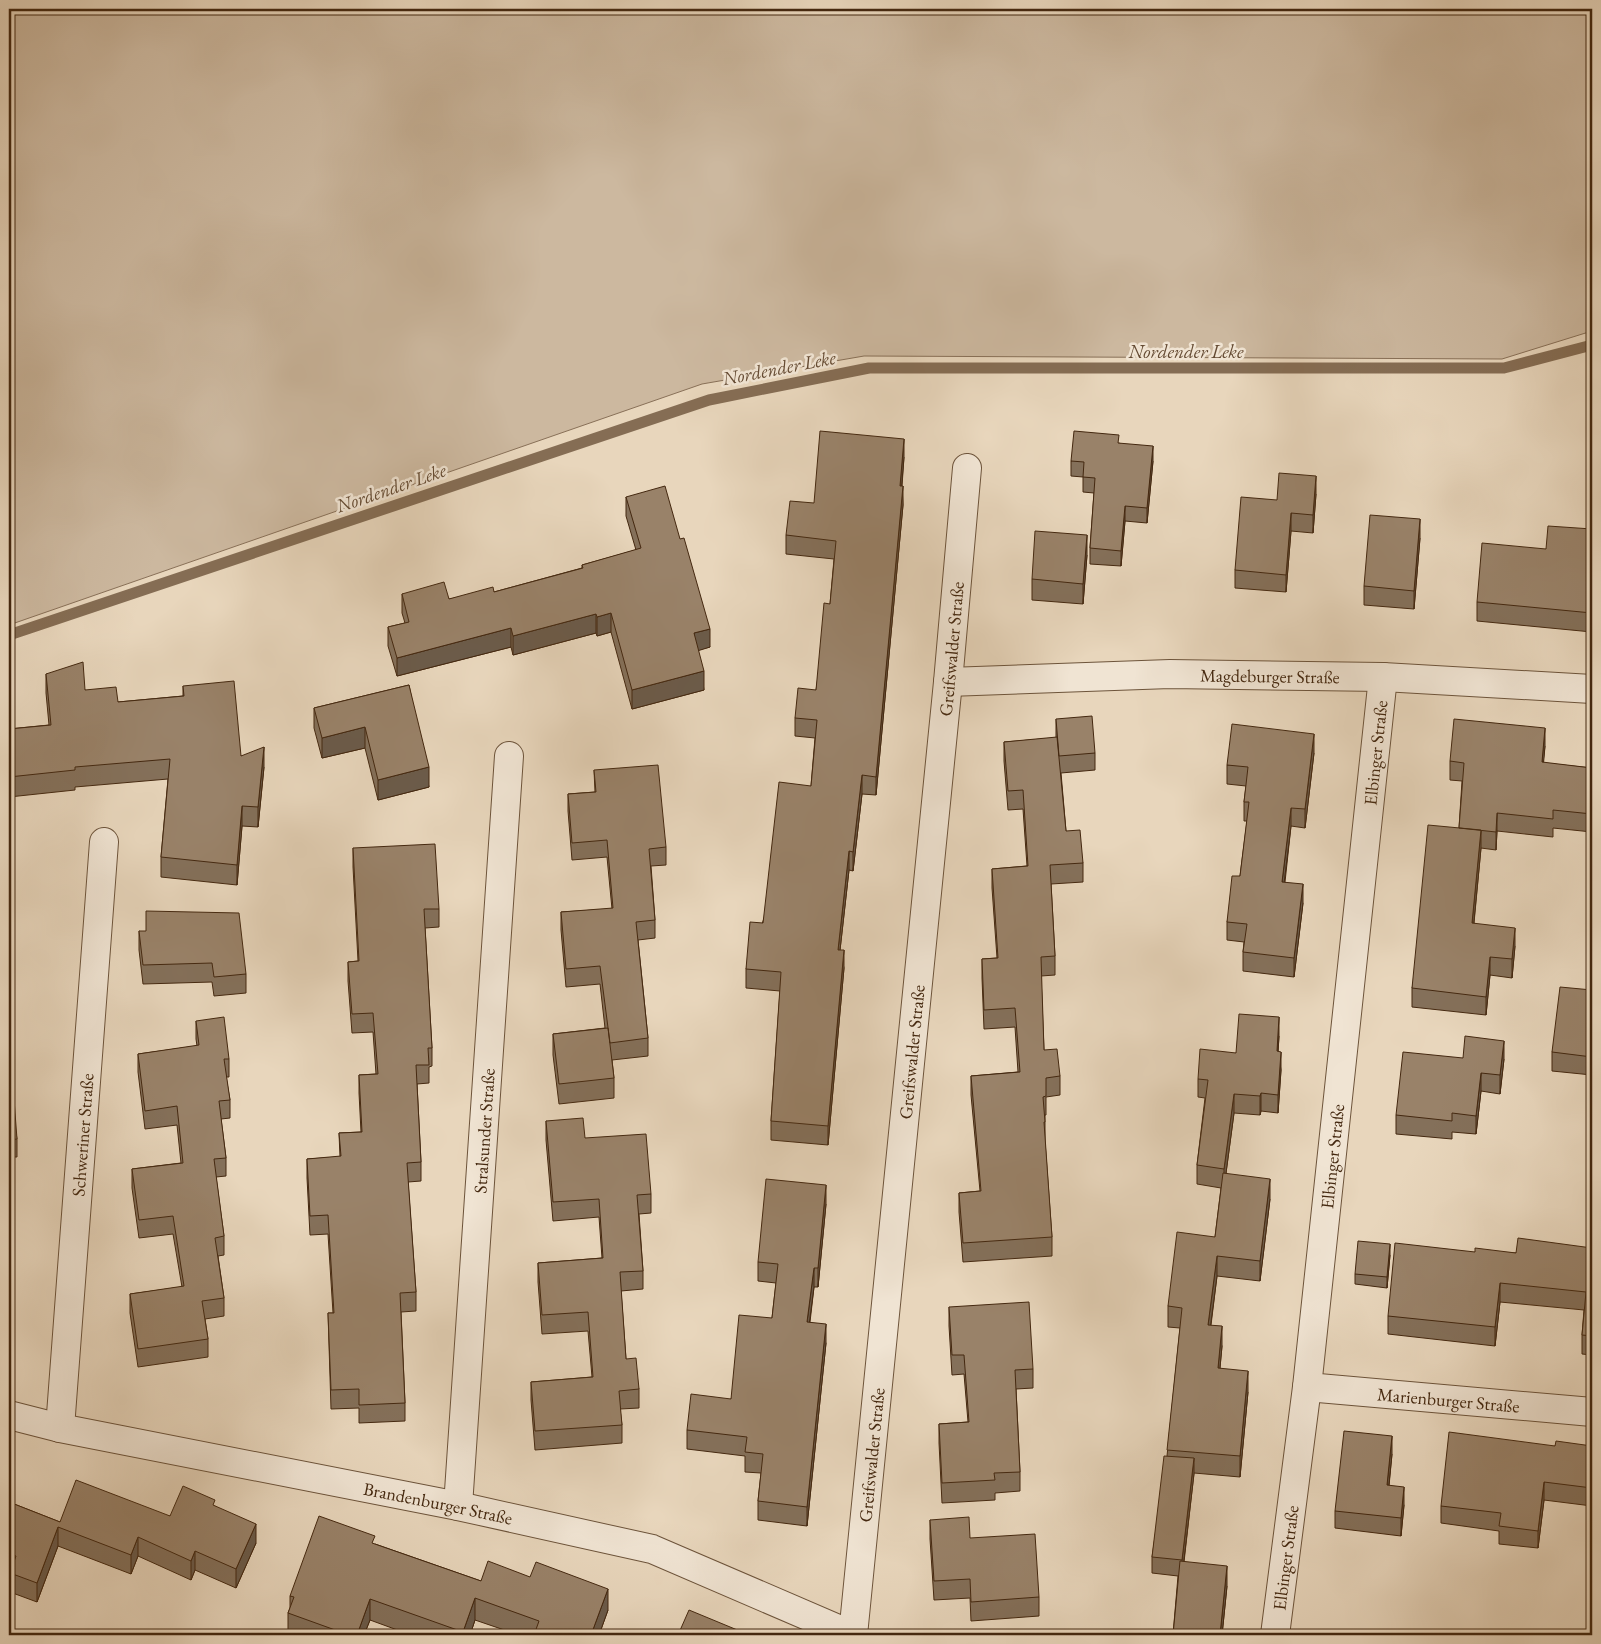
<svg xmlns="http://www.w3.org/2000/svg" width="1601" height="1644" font-family="'EB Garamond',serif">
<style>
.green{fill:#ccb89f;stroke:#887058}
.lines{fill:none;stroke-linecap:round;stroke-linejoin:round}
.stream{stroke:#856d54;stroke-width:11}
.street-casing{stroke:#6d543b;stroke-width:30}
.street{stroke:#f0e4d3;stroke-width:28}
.wall{fill:#84705a;stroke:#442810}
.shaded-wall{fill:#6b5b4a;stroke:#442810}
.building{fill:#998269;stroke:#442810}
.labels{text-anchor:middle;dominant-baseline:central;stroke-width:5;stroke-linejoin:round;paint-order:stroke}
.street-label{font-size:18px;fill:#442810;stroke:#f0e4d3}
.water-label{font-size:19px;font-style:italic;fill:#644a32;stroke:#f0e4d3}
</style>
<rect width="100%" height="100%" fill="#e8d6bc"/>
<filter id="stains"><feTurbulence type="fractalNoise" baseFrequency=".004" numOctaves="4"/><feColorMatrix values="0 0 0 0 .2 0 0 0 0 .09 0 0 0 0 .02 0 0 0 .5 -.17"/></filter>
<radialGradient id="worn" r=".72"><stop offset=".6" stop-color="#630" stop-opacity="0"/><stop offset="1" stop-color="#630" stop-opacity=".3"/></radialGradient>
<!-- green -->
<path class="green" d="M 9,9 L 1592,9 L 1592,331 L 1502,359 L 864,356 L 702,384 L 9,625 Z"/>
<g class="lines">
<!-- stream -->
<path class="stream" d="M 9,635 L 709,400 L 869,368 L 1504,368 L 1592,345"/>
<defs>
<g id="street">
<path id="s1" d="M 948,682 L 1170,674 L 1383,677 L 1592,689"/>
<path id="s2" d="M 1307,1387 L 1592,1412"/>
<path id="s3" d="M 9,1415 L 60,1428 L 458,1506 L 652,1549 L 852,1635"/>
<path id="s4" d="M 60,1428 L 104,842"/>
<path id="s5" d="M 458,1506 L 509,756"/>
<path id="s6" d="M 853,1635 L 948,682 L 967,468"/>
<path id="s7" d="M 1275,1635 L 1307,1387 L 1383,677"/>
</g>
</defs>
<!-- street casing -->
<use href="#street" class="street-casing"/>
<!-- street -->
<use href="#street" class="street"/>
</g>
<!-- wall -->
<path class="wall" d="M 1119,443 L 1153,461 L 1147,523 L 1125,521 L 1121,566 L 1090,564 L 1090,548 L 1094,493 L 1083,492 L 1083,477 L 1071,476 L 1071,461 Z
M 904,457 L 902,486 L 903,505 L 876,795 L 862,794 L 853,871 L 849,870 L 840,950 L 844,968 L 828,1145 L 771,1140 L 771,1121 L 780,991 L 746,988 L 746,969 L 811,786 L 815,738 L 795,736 L 795,718 L 816,690 L 830,604 L 834,559 L 786,554 L 786,535 Z
M 1316,494 L 1313,533 L 1291,531 L 1286,592 L 1235,588 L 1235,570 L 1277,500 Z
M 626,497 L 710,647 L 698,650 L 704,690 L 632,709 L 611,632 L 597,636 L 596,633 L 513,655 L 511,647 L 397,676 L 388,646 L 388,627 L 405,623 L 402,613 L 402,594 L 449,599 L 494,592 L 582,568 L 582,565 L 636,550 L 626,516 Z
M 1592,529 L 1592,632 L 1477,621 L 1477,602 L 1546,549 Z
M 1420,538 L 1414,609 L 1364,605 L 1364,586 Z
M 1087,555 L 1083,604 L 1032,600 L 1032,579 Z
M 46,674 L 85,690 L 118,702 L 183,696 L 183,686 L 241,756 L 264,767 L 258,827 L 242,826 L 237,885 L 161,877 L 161,857 L 168,779 L 75,787 L 75,790 L 9,797 L 9,729 L 49,725 L 46,693 Z
M 409,685 L 429,787 L 378,800 L 365,748 L 322,758 L 314,728 L 314,708 Z
M 1056,719 L 1095,753 L 1095,770 L 1061,773 L 1066,831 L 1083,863 L 1083,882 L 1051,884 L 1055,956 L 1055,975 L 1041,976 L 1044,1050 L 1060,1076 L 1060,1095 L 1046,1097 L 1046,1115 L 1045,1115 L 1045,1141 L 1052,1237 L 1052,1256 L 963,1262 L 959,1212 L 959,1193 L 980,1191 L 971,1095 L 971,1076 L 1018,1072 L 1015,1027 L 984,1029 L 982,978 L 982,959 L 997,958 L 992,888 L 992,869 L 1027,866 L 1023,809 L 1008,810 L 1004,761 L 1004,742 L 1056,738 Z
M 1545,746 L 1543,763 L 1592,768 L 1592,832 L 1553,828 L 1553,837 L 1497,831 L 1496,850 L 1481,848 L 1474,923 L 1515,946 L 1512,978 L 1490,975 L 1486,1015 L 1412,1007 L 1412,988 L 1459,828 L 1462,781 L 1450,780 L 1450,761 Z
M 1314,753 L 1305,828 L 1291,826 L 1285,882 L 1303,903 L 1294,977 L 1243,971 L 1243,952 L 1244,942 L 1227,940 L 1227,922 L 1240,876 L 1247,821 L 1244,821 L 1244,802 L 1246,786 L 1227,784 L 1227,765 Z
M 594,770 L 666,847 L 666,865 L 651,866 L 655,920 L 655,938 L 638,940 L 648,1038 L 648,1056 L 612,1060 L 614,1078 L 614,1098 L 559,1104 L 553,1055 L 553,1034 L 605,1028 L 600,984 L 566,987 L 561,930 L 561,912 L 612,909 L 607,857 L 572,860 L 568,811 L 568,794 L 595,792 Z
M 353,848 L 439,909 L 439,927 L 425,928 L 432,1048 L 432,1066 L 429,1067 L 429,1083 L 417,1084 L 421,1162 L 421,1181 L 408,1182 L 416,1292 L 416,1311 L 401,1312 L 405,1403 L 405,1421 L 359,1423 L 359,1408 L 331,1409 L 328,1313 L 333,1313 L 328,1234 L 310,1235 L 307,1178 L 307,1159 L 340,1157 L 339,1133 L 361,1132 L 359,1093 L 359,1075 L 376,1074 L 373,1032 L 352,1033 L 348,981 L 348,962 L 358,961 L 353,867 Z
M 139,931 L 246,974 L 246,993 L 214,996 L 212,982 L 143,984 L 139,950 Z
M 1592,990 L 1592,1075 L 1552,1071 L 1552,1052 Z
M 9,1000 L 11,1025 L 11,1044 L 9,1044 Z
M 196,1021 L 229,1059 L 229,1077 L 226,1077 L 230,1100 L 230,1118 L 221,1119 L 226,1158 L 226,1176 L 216,1177 L 224,1236 L 224,1255 L 218,1256 L 224,1298 L 224,1316 L 205,1319 L 208,1339 L 208,1357 L 138,1367 L 130,1313 L 130,1294 L 182,1287 L 173,1234 L 139,1238 L 132,1188 L 132,1169 L 181,1163 L 177,1125 L 145,1129 L 138,1072 L 138,1054 L 197,1046 L 196,1039 Z
M 1279,1036 L 1278,1051 L 1281,1070 L 1278,1113 L 1261,1111 L 1260,1115 L 1234,1113 L 1226,1173 L 1270,1199 L 1260,1281 L 1217,1276 L 1211,1325 L 1222,1346 L 1220,1368 L 1248,1392 L 1240,1477 L 1194,1473 L 1184,1562 L 1227,1586 L 1222,1635 L 1173,1635 L 1178,1576 L 1152,1573 L 1152,1557 L 1167,1456 L 1180,1328 L 1168,1327 L 1168,1306 L 1215,1237 L 1221,1188 L 1197,1184 L 1197,1165 L 1205,1098 L 1198,1097 L 1198,1079 L 1236,1053 Z
M 1463,1058 L 1504,1059 L 1500,1094 L 1481,1091 L 1476,1134 L 1452,1132 L 1452,1139 L 1396,1134 L 1396,1115 Z
M 9,1086 L 17,1139 L 17,1157 L 9,1157 Z
M 546,1121 L 585,1138 L 651,1194 L 651,1213 L 639,1214 L 643,1271 L 643,1289 L 621,1291 L 626,1359 L 639,1389 L 639,1408 L 620,1409 L 622,1425 L 622,1443 L 535,1450 L 531,1400 L 531,1382 L 592,1377 L 588,1331 L 542,1334 L 538,1282 L 538,1263 L 602,1258 L 599,1217 L 553,1221 L 546,1140 Z
M 826,1204 L 818,1287 L 814,1287 L 810,1322 L 826,1343 L 807,1526 L 758,1520 L 758,1501 L 761,1473 L 745,1472 L 745,1456 L 687,1449 L 687,1430 L 731,1399 L 772,1318 L 776,1283 L 758,1281 L 758,1262 Z
M 1592,1248 L 1592,1355 L 1582,1354 L 1582,1335 L 1584,1310 L 1500,1302 L 1495,1346 L 1388,1334 L 1388,1316 L 1475,1252 L 1516,1253 Z
M 1390,1255 L 1387,1288 L 1355,1284 L 1355,1274 Z
M 949,1307 L 1033,1369 L 1033,1388 L 1016,1389 L 1020,1472 L 1020,1491 L 995,1493 L 995,1500 L 942,1503 L 939,1443 L 939,1424 L 968,1422 L 964,1374 L 952,1375 L 949,1326 Z
M 1555,1446 L 1592,1446 L 1592,1506 L 1544,1500 L 1538,1548 L 1499,1544 L 1499,1531 L 1441,1523 L 1441,1506 Z
M 1392,1454 L 1389,1486 L 1404,1505 L 1401,1536 L 1335,1528 L 1335,1511 Z
M 9,1502 L 60,1522 L 170,1516 L 215,1506 L 256,1543 L 236,1588 L 195,1570 L 191,1580 L 138,1556 L 131,1574 L 58,1546 L 37,1602 L 10,1592 L 10,1573 L 9,1573 Z
M 930,1520 L 970,1538 L 1039,1597 L 1039,1616 L 971,1621 L 970,1598 L 934,1600 L 930,1539 Z
M 375,1544 L 481,1581 L 608,1610 L 599,1635 L 519,1635 L 475,1620 L 470,1635 L 411,1635 L 370,1620 L 364,1635 L 288,1635 L 288,1613 L 290,1608 L 290,1596 Z"/>
<!-- shaded-wall -->
<path class="shaded-wall" d="M 904,439 L 904,457 L 900,505 L 900,486 Z
M 1153,446 L 1153,461 L 1147,523 L 1147,508 Z
M 1316,476 L 1316,494 L 1313,533 L 1313,515 Z
M 903,486 L 903,505 L 876,795 L 876,777 Z
M 1125,506 L 1125,521 L 1121,566 L 1121,551 Z
M 1291,513 L 1291,531 L 1286,592 L 1286,575 Z
M 1420,519 L 1420,538 L 1414,609 L 1414,591 Z
M 1087,535 L 1087,555 L 1083,604 L 1083,584 Z
M 611,613 L 611,632 L 597,636 L 597,617 Z
M 596,614 L 596,633 L 513,655 L 513,636 Z
M 511,628 L 511,647 L 397,676 L 397,658 Z
M 710,629 L 710,647 L 694,652 L 694,633 Z
M 704,671 L 704,690 L 632,709 L 632,690 Z
M 365,727 L 365,748 L 322,758 L 322,738 Z
M 1545,728 L 1545,746 L 1542,781 L 1542,762 Z
M 1314,734 L 1314,753 L 1305,828 L 1305,809 Z
M 264,747 L 264,767 L 258,827 L 258,807 Z
M 429,767 L 429,787 L 378,800 L 378,780 Z
M 862,775 L 862,794 L 853,871 L 853,852 Z
M 242,806 L 242,826 L 237,885 L 237,865 Z
M 1291,808 L 1291,826 L 1282,900 L 1282,882 Z
M 1497,813 L 1497,831 L 1496,850 L 1496,832 Z
M 1481,830 L 1481,848 L 1472,941 L 1472,923 Z
M 849,851 L 849,870 L 838,968 L 838,950 Z
M 1303,884 L 1303,903 L 1294,977 L 1294,958 Z
M 1515,928 L 1515,946 L 1512,978 L 1512,959 Z
M 844,950 L 844,968 L 828,1145 L 828,1126 Z
M 1490,957 L 1490,975 L 1486,1015 L 1486,997 Z
M 1279,1017 L 1279,1036 L 1277,1070 L 1277,1051 Z
M 1504,1041 L 1504,1059 L 1500,1094 L 1500,1075 Z
M 1281,1052 L 1281,1070 L 1278,1113 L 1278,1095 Z
M 1481,1073 L 1481,1091 L 1476,1134 L 1476,1116 Z
M 1261,1093 L 1261,1111 L 1260,1115 L 1260,1096 Z
M 1234,1094 L 1234,1113 L 1224,1188 L 1224,1169 Z
M 1270,1179 L 1270,1199 L 1260,1281 L 1260,1261 Z
M 826,1185 L 826,1204 L 818,1287 L 818,1268 Z
M 14,1232 L 14,1251 L 9,1268 L 9,1249 Z
M 1390,1244 L 1390,1255 L 1387,1288 L 1387,1277 Z
M 1217,1256 L 1217,1276 L 1208,1345 L 1208,1325 Z
M 814,1268 L 814,1287 L 807,1341 L 807,1322 Z
M 13,1271 L 13,1290 L 9,1304 L 9,1285 Z
M 1500,1283 L 1500,1302 L 1495,1346 L 1495,1327 Z
M 826,1324 L 826,1343 L 807,1526 L 807,1507 Z
M 1222,1326 L 1222,1346 L 1218,1388 L 1218,1368 Z
M 1248,1371 L 1248,1392 L 1240,1477 L 1240,1456 Z
M 1392,1436 L 1392,1454 L 1387,1503 L 1387,1485 Z
M 1194,1458 L 1194,1474 L 1182,1576 L 1182,1560 Z
M 1544,1482 L 1544,1500 L 1538,1548 L 1538,1531 Z
M 1404,1487 L 1404,1505 L 1401,1536 L 1401,1518 Z
M 256,1524 L 256,1543 L 236,1588 L 236,1569 Z
M 58,1527 L 58,1546 L 37,1602 L 37,1583 Z
M 138,1537 L 138,1556 L 131,1574 L 131,1555 Z
M 195,1551 L 195,1570 L 191,1580 L 191,1561 Z
M 1227,1566 L 1227,1586 L 1222,1635 L 1220,1635 Z
M 608,1589 L 608,1610 L 599,1635 L 591,1635 Z
M 475,1598 L 475,1620 L 470,1635 L 463,1635 L 463,1632 Z
M 370,1599 L 370,1620 L 364,1635 L 357,1635 Z"/>
<!-- building -->
<path class="building" d="M 820,431 L 904,439 L 900,486 L 903,486 L 876,777 L 862,775 L 853,852 L 849,851 L 838,950 L 844,950 L 828,1126 L 771,1121 L 781,972 L 746,969 L 750,922 L 763,923 L 779,782 L 811,786 L 817,720 L 795,718 L 798,688 L 816,690 L 824,603 L 830,604 L 836,541 L 786,535 L 790,501 L 814,503 Z
M 1074,431 L 1119,435 L 1118,443 L 1153,446 L 1147,508 L 1125,506 L 1121,551 L 1090,548 L 1095,478 L 1083,477 L 1084,462 L 1071,461 Z
M 1279,473 L 1316,476 L 1313,515 L 1291,513 L 1286,575 L 1235,570 L 1241,497 L 1277,500 Z
M 665,486 L 680,539 L 684,538 L 710,629 L 694,633 L 704,671 L 632,690 L 611,613 L 597,617 L 596,614 L 513,636 L 511,628 L 397,658 L 388,627 L 409,622 L 402,594 L 444,582 L 449,599 L 493,587 L 494,592 L 583,568 L 582,565 L 641,548 L 626,497 Z
M 1370,515 L 1420,519 L 1414,591 L 1364,586 Z
M 1548,526 L 1592,529 L 1592,613 L 1477,602 L 1482,543 L 1546,549 Z
M 1035,531 L 1087,535 L 1083,584 L 1032,579 Z
M 83,662 L 85,690 L 116,687 L 118,702 L 184,696 L 183,686 L 234,681 L 241,756 L 264,747 L 258,807 L 242,806 L 237,865 L 161,857 L 170,759 L 75,767 L 75,770 L 9,777 L 9,729 L 51,725 L 46,674 Z
M 409,685 L 429,767 L 378,780 L 365,727 L 322,738 L 314,708 Z
M 1092,716 L 1095,753 L 1059,756 L 1056,719 Z
M 1454,719 L 1545,728 L 1542,762 L 1592,768 L 1592,814 L 1553,810 L 1553,819 L 1497,813 L 1496,832 L 1459,828 L 1464,763 L 1450,761 Z
M 1232,724 L 1314,734 L 1305,809 L 1291,808 L 1282,882 L 1303,884 L 1294,958 L 1243,952 L 1247,924 L 1227,922 L 1232,876 L 1240,876 L 1249,802 L 1244,802 L 1248,767 L 1227,765 Z
M 1057,737 L 1066,831 L 1080,830 L 1083,863 L 1050,865 L 1055,956 L 1041,957 L 1044,1050 L 1057,1049 L 1060,1076 L 1046,1078 L 1046,1096 L 1043,1097 L 1045,1122 L 1044,1122 L 1052,1237 L 963,1243 L 959,1193 L 981,1191 L 971,1076 L 1020,1072 L 1015,1008 L 984,1010 L 982,959 L 998,958 L 992,869 L 1028,866 L 1023,790 L 1008,791 L 1004,742 Z
M 658,765 L 666,847 L 649,849 L 655,920 L 636,922 L 648,1038 L 610,1043 L 600,966 L 566,969 L 561,912 L 613,908 L 607,840 L 572,843 L 568,794 L 596,792 L 594,770 Z
M 1428,825 L 1481,830 L 1472,923 L 1515,928 L 1512,959 L 1490,957 L 1486,997 L 1412,988 Z
M 435,844 L 439,909 L 424,909 L 432,1048 L 428,1048 L 429,1065 L 416,1065 L 421,1162 L 407,1163 L 416,1292 L 400,1293 L 405,1403 L 359,1405 L 359,1389 L 331,1390 L 328,1313 L 334,1313 L 328,1215 L 310,1216 L 307,1159 L 341,1156 L 339,1133 L 362,1132 L 359,1075 L 378,1074 L 373,1013 L 352,1014 L 348,962 L 359,961 L 353,848 Z
M 146,911 L 239,913 L 246,974 L 214,977 L 212,963 L 143,965 L 139,931 L 146,931 Z
M 1560,987 L 1592,990 L 1592,1057 L 1552,1052 Z
M 9,1000 L 11,1025 L 9,1025 Z
M 1239,1014 L 1279,1017 L 1277,1051 L 1281,1052 L 1278,1095 L 1261,1093 L 1260,1096 L 1234,1094 L 1224,1169 L 1197,1165 L 1208,1080 L 1198,1079 L 1200,1049 L 1236,1053 Z
M 224,1017 L 229,1059 L 224,1059 L 230,1100 L 219,1101 L 226,1158 L 214,1159 L 224,1236 L 215,1238 L 224,1298 L 202,1301 L 208,1339 L 138,1349 L 130,1294 L 184,1286 L 173,1216 L 139,1220 L 132,1169 L 183,1163 L 177,1106 L 145,1111 L 138,1054 L 199,1045 L 196,1021 Z
M 608,1028 L 614,1078 L 559,1084 L 553,1034 Z
M 1465,1036 L 1504,1041 L 1500,1075 L 1481,1073 L 1476,1116 L 1452,1113 L 1452,1121 L 1396,1115 L 1403,1052 L 1463,1058 Z
M 9,1086 L 13,1086 L 17,1139 L 9,1140 Z
M 583,1118 L 585,1138 L 646,1134 L 651,1194 L 637,1195 L 643,1271 L 620,1272 L 626,1359 L 636,1358 L 639,1389 L 619,1391 L 622,1425 L 535,1431 L 531,1382 L 593,1377 L 588,1312 L 542,1315 L 538,1263 L 603,1258 L 599,1199 L 553,1202 L 546,1121 Z
M 1223,1173 L 1270,1179 L 1260,1261 L 1217,1256 L 1208,1325 L 1222,1326 L 1218,1368 L 1248,1371 L 1240,1456 L 1167,1450 L 1182,1308 L 1168,1306 L 1177,1232 L 1215,1237 Z
M 766,1179 L 826,1185 L 818,1268 L 814,1268 L 807,1322 L 826,1324 L 807,1507 L 758,1501 L 763,1454 L 745,1452 L 747,1437 L 687,1430 L 691,1394 L 731,1399 L 739,1315 L 772,1318 L 778,1264 L 758,1262 Z
M 9,1230 L 14,1232 L 9,1249 Z
M 1518,1238 L 1592,1248 L 1592,1336 L 1582,1335 L 1586,1292 L 1500,1283 L 1495,1327 L 1388,1316 L 1395,1243 L 1475,1252 L 1475,1248 L 1516,1253 Z
M 1358,1241 L 1390,1244 L 1387,1277 L 1355,1274 Z
M 9,1270 L 13,1271 L 9,1285 Z
M 1029,1302 L 1033,1369 L 1015,1370 L 1020,1472 L 994,1473 L 995,1480 L 942,1483 L 939,1424 L 969,1422 L 964,1355 L 952,1355 L 949,1307 Z
M 1344,1431 L 1392,1436 L 1387,1485 L 1404,1487 L 1401,1518 L 1335,1511 Z
M 1449,1432 L 1555,1446 L 1556,1441 L 1592,1446 L 1592,1488 L 1544,1482 L 1538,1531 L 1499,1526 L 1501,1513 L 1441,1506 Z
M 1164,1456 L 1194,1458 L 1182,1560 L 1152,1557 Z
M 76,1480 L 170,1516 L 183,1486 L 215,1500 L 213,1505 L 256,1524 L 236,1569 L 195,1551 L 191,1561 L 138,1537 L 131,1555 L 58,1527 L 37,1583 L 10,1573 L 16,1556 L 9,1554 L 9,1502 L 60,1522 Z
M 319,1516 L 375,1536 L 372,1543 L 481,1581 L 488,1561 L 530,1577 L 536,1562 L 608,1589 L 591,1635 L 534,1635 L 539,1621 L 475,1598 L 463,1632 L 370,1599 L 357,1635 L 349,1635 L 288,1613 L 294,1597 L 290,1596 Z
M 969,1517 L 970,1538 L 1035,1534 L 1039,1597 L 971,1602 L 970,1579 L 934,1581 L 930,1520 Z
M 1180,1561 L 1227,1566 L 1220,1635 L 1173,1635 Z
M 689,1610 L 747,1634 L 747,1635 L 678,1635 Z
M 1368,1631 L 1401,1633 L 1401,1635 L 1368,1635 Z"/>
<g class="labels">
<!-- street labels -->
<g class="street-label">
<text stroke="none"><textPath href="#s6" startOffset="991">Greifswalder Straße</textPath></text>
<text stroke="none"><textPath href="#s1" startOffset="322">Magdeburger Straße</textPath></text>
<text stroke="none"><textPath href="#s7" startOffset="888">Elbinger Straße</textPath></text>
<text stroke="none"><textPath href="#s6" startOffset="586">Greifswalder Straße</textPath></text>
<text stroke="none"><textPath href="#s5" startOffset="376">Stralsunder Straße</textPath></text>
<text stroke="none"><textPath href="#s4" startOffset="294">Schweriner Straße</textPath></text>
<text stroke="none"><textPath href="#s7" startOffset="482">Elbinger Straße</textPath></text>
<text stroke="none"><textPath href="#s2" startOffset="142">Marienburger Straße</textPath></text>
<text stroke="none"><textPath href="#s6" startOffset="181">Greifswalder Straße</textPath></text>
<text stroke="none"><textPath href="#s3" startOffset="438">Brandenburger Straße</textPath></text>
<text stroke="none"><textPath href="#s7" startOffset="78">Elbinger Straße</textPath></text>
</g>
<!-- water labels -->
<g class="water-label">
<text x="1186" y="351">Nordender Leke</text>
<text transform="translate(779 368) rotate(-11)">Nordender Leke</text>
<text transform="translate(391 488) rotate(-19)">Nordender Leke</text>
</g>
</g>
<!-- margin -->
<rect width="1601" height="1644" fill="none" stroke="#e8d6bc" stroke-width="30"/>
<rect x="10" y="10" width="1581" height="1624" fill="none" stroke="#442810" stroke-width="2.5"/>
<rect x="15" y="15" width="1571" height="1614" fill="none" stroke="#442810"/>
<rect width="100%" height="100%" filter="url(#stains)"/>
<rect width="100%" height="100%" fill="url(#worn)"/>
</svg>
